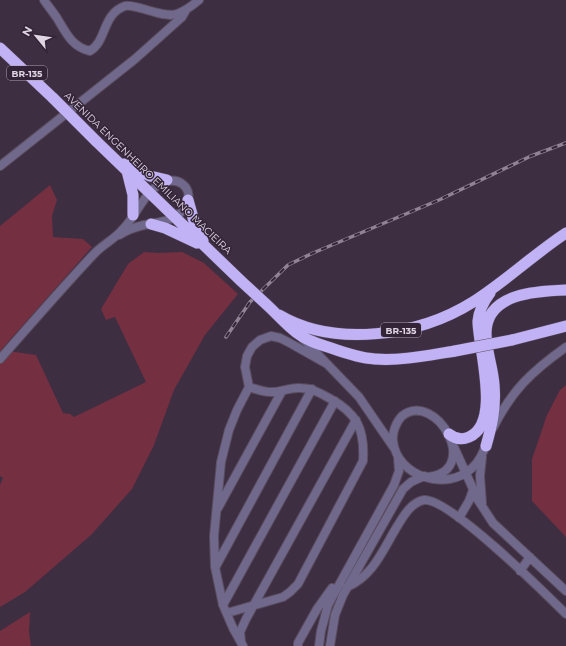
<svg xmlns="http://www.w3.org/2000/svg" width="566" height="646" font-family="Montserrat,sans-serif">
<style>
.green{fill:#742f41}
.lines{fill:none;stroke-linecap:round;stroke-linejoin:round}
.minor-casing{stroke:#5a4c5f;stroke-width:10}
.highway-casing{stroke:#5a4c5f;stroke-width:12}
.minor{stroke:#70698b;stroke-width:8}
.highway{stroke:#c0b2f4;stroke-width:11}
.rail-casing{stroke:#908394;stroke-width:3.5}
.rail{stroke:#332438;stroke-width:2;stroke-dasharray:6;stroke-linecap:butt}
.highway-bridge-casing{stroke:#5a4c5f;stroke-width:12;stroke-linecap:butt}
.highway-bridge{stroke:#c0b2f4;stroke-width:11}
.labels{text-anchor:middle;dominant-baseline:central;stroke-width:3;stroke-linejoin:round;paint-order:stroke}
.shield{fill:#332438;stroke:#aca1b0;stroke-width:1}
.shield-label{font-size:9px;font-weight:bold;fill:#e0d6e3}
.street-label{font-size:10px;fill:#e0d6e3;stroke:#332438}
</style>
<rect width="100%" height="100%" fill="#3d2e42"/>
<!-- green -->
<path class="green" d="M 50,185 L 57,200 L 52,216 L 53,237 L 83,239 L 92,247 L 1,350 L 36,355 L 63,413 L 70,414 L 74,417 L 146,382 L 115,317 L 106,320 L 101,309 L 128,264 L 144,252 L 158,253 L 182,252 L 204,263 L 238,294 L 205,335 L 174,390 L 154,445 L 132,489 L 91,535 L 25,592 L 0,607 L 0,485 L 3,478 L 0,476 L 0,226 Z
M 566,385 L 566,537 L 532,501 L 532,459 L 547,415 L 560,390 Z
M 30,612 L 29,632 L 31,646 L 0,646 L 0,631 Z"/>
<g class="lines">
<defs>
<path id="minor" d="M 44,0 C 48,6 53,12 57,18 C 66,33 72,47 90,51 C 107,41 102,14 125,6 C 129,5 135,7 140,8 C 169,16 174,21 199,0
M 0,166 L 135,59 L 182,17 L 186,10
M 303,339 L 359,397 L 394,448
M 0,359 C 31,324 61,289 93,255 C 102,245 115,239 123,229 C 134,218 140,202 152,190 C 174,168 200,189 183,210 C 173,222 158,222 144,225 C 135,227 127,230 119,235
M 493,428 C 512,390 532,371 566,347
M 454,447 L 478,500 L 493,523 L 566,591
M 426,477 C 484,473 436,389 402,416 C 396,422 392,433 393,441 C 397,477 447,492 472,468 C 480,461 484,451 487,442
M 482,503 L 480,476 L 482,457
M 218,508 L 282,391
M 459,518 L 469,501 L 473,490
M 216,566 L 312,389
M 520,571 L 530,557
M 347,587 C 374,576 384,547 398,525 C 404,515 412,502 424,500 C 448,497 546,594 566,614
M 223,605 L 335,401
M 227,613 L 283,597 L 290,592 L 298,584 L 363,461 C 365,429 357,413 329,398 C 320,393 311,388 300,388 C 290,387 280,393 270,392 C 263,392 256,389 249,387
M 241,641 L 240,632 L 246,619 L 356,420
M 243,646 L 233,628 L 223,605 L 215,567 L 214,536 L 221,462 L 229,430 L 237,410 L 249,387 L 245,367 L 247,356 L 252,347 L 260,340 L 271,336 L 280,338 L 288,342 L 327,364
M 298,646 L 298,643 L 317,609 L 332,588
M 319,646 L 321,631 L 328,605 L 394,485 L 399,471 L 398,458
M 330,646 L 335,615 L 343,595 L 403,489 L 411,482 L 424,476"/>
<path id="highway" d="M 0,48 L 53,98
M 96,141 L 241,281
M 124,164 L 150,176 L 167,180
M 127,171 L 133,195 L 133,215
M 188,200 L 195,225 L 203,241
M 151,224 L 165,228 L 197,243
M 266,304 C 276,313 286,325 297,333 C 307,341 319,344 331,348 C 345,353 360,358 375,359 C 402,361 429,355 455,351
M 279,315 C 335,348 419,336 473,302 C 506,281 534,254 566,233
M 512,340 L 566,326
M 449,434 C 455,439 462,440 469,437 C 502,423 478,348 478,321 C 479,310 484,301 490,293
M 486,446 C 492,425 496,407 494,385 C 493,368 486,351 486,333 C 486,293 537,291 566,290"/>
</defs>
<!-- minor casing -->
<use href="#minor" class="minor-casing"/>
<!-- highway casing -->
<use href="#highway" class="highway-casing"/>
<!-- minor -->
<use href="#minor" class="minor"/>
<!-- highway -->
<use href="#highway" class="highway"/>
<defs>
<path id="rail" d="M 226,337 L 250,302 L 288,265 L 313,253 L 439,200 L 531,156 L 566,143"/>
</defs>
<!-- rail casing -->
<use href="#rail" class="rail-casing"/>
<!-- rail -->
<use href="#rail" class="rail"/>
<defs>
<path id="highway-bridge" d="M 53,98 L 96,141
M 241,281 L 266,304
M 455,351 L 512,340"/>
</defs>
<!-- highway-bridge casing -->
<use href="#highway-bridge" class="highway-bridge-casing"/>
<!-- highway-bridge -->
<use href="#highway-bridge" class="highway-bridge"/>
</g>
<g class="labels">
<!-- shield labels -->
<g class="shield">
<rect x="7" y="66" width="40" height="14" rx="3"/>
<rect x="381" y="323" width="40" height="14" rx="3"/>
</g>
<g class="shield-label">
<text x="27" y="73">BR-135</text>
<text x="401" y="330">BR-135</text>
</g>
<!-- street labels -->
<g class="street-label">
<text transform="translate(148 173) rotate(44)">AVENIDA ENGENHEIRO EMILIANO MACIEIRA</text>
</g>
</g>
<!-- north arrow -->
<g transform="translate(36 36) rotate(299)" stroke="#332438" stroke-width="3" paint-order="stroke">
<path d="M0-3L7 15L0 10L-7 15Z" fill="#e0d6e3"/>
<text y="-6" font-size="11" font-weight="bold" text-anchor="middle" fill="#e0d6e3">N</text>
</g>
</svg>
